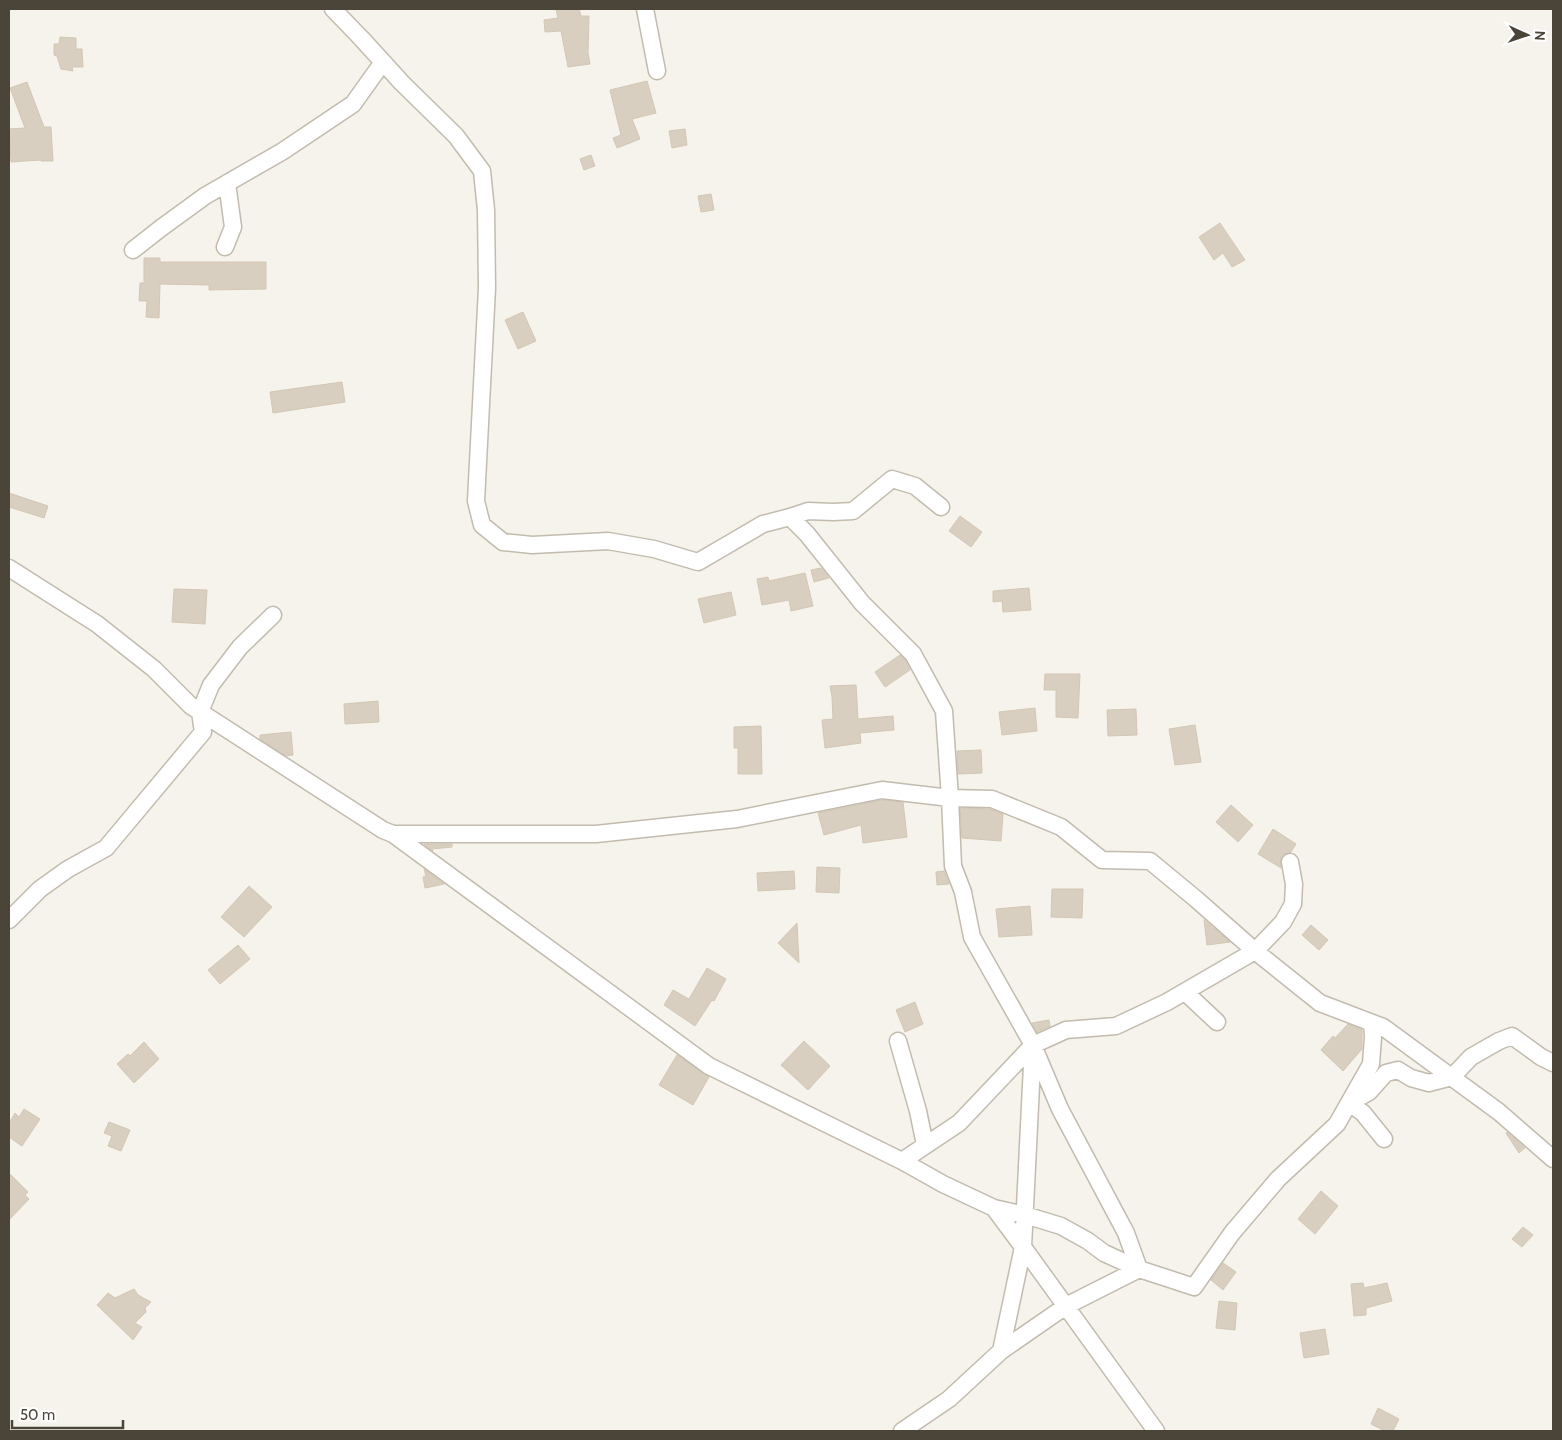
<svg xmlns="http://www.w3.org/2000/svg" width="1562" height="1440" font-family="Cabin,sans-serif">
<style>
.building{fill:#d8cfc1;stroke:#d3c7b4}
.lines{fill:none;stroke-linecap:round;stroke-linejoin:round}
.street-casing{stroke:#c2bbae;stroke-width:19}
.street{stroke:#fff;stroke-width:16}
</style>
<rect width="100%" height="100%" fill="#f6f3ec"/>
<!-- building -->
<path class="building" d="M 556,9 L 579,9 L 581,16 L 589,16 L 588,53 L 590,64 L 568,67 L 561,31 L 545,32 L 544,20 L 558,18 Z
M 60,37 L 76,38 L 76,49 L 82,49 L 83,67 L 72,67 L 73,71 L 61,69 L 57,56 L 54,55 L 54,44 L 59,44 Z
M 647,81 L 656,113 L 632,119 L 640,139 L 617,148 L 613,138 L 621,135 L 610,90 Z
M 27,82 L 44,127 L 51,127 L 53,161 L 41,161 L 41,160 L 11,162 L 9,129 L 25,128 L 10,88 Z
M 685,129 L 687,145 L 672,148 L 669,131 Z
M 591,155 L 595,166 L 584,170 L 580,159 Z
M 711,194 L 714,210 L 701,212 L 698,196 Z
M 1220,223 L 1245,260 L 1232,267 L 1223,253 L 1214,260 L 1199,237 Z
M 144,258 L 160,258 L 160,262 L 266,262 L 266,289 L 209,290 L 209,285 L 160,284 L 159,318 L 146,317 L 147,301 L 139,301 L 140,283 L 144,283 Z
M 523,312 L 536,341 L 518,349 L 505,320 Z
M 342,382 L 345,402 L 273,413 L 270,392 Z
M 9,493 L 48,506 L 44,518 L 9,507 Z
M 960,516 L 982,532 L 971,547 L 949,531 Z
M 821,568 L 829,578 L 814,582 L 811,570 Z
M 805,573 L 813,606 L 791,611 L 789,600 L 762,605 L 757,579 L 768,577 L 769,581 Z
M 1029,588 L 1031,610 L 1003,612 L 1002,601 L 993,602 L 993,591 Z
M 174,589 L 207,590 L 205,624 L 172,622 Z
M 731,592 L 736,615 L 704,623 L 698,599 Z
M 900,655 L 905,660 L 910,670 L 885,687 L 875,672 Z
M 1045,674 L 1080,674 L 1078,718 L 1056,717 L 1056,690 L 1044,690 Z
M 856,685 L 858,719 L 893,716 L 894,730 L 860,733 L 861,743 L 825,748 L 822,720 L 833,719 L 832,697 L 830,686 Z
M 378,701 L 379,722 L 345,724 L 344,704 Z
M 1035,708 L 1037,731 L 1002,735 L 999,712 Z
M 1136,709 L 1137,735 L 1108,736 L 1107,710 Z
M 1195,725 L 1201,762 L 1175,765 L 1169,729 Z
M 761,726 L 762,774 L 738,774 L 738,748 L 734,748 L 734,727 Z
M 291,732 L 293,755 L 286,756 L 260,739 L 260,735 Z
M 981,750 L 982,773 L 958,774 L 957,751 Z
M 882,800 L 903,802 L 907,837 L 863,843 L 861,825 L 824,835 L 818,813 Z
M 1231,805 L 1253,825 L 1238,842 L 1216,822 Z
M 960,808 L 990,809 L 1003,814 L 1001,841 L 962,838 Z
M 1273,829 L 1296,844 L 1291,852 L 1284,854 L 1281,858 L 1281,868 L 1258,854 Z
M 424,844 L 452,844 L 452,847 L 432,849 L 433,851 Z
M 817,867 L 840,868 L 839,893 L 816,892 Z
M 424,869 L 444,884 L 425,888 L 423,877 L 426,876 Z
M 794,871 L 795,889 L 758,891 L 757,873 Z
M 944,871 L 949,884 L 937,885 L 936,872 Z
M 249,886 L 272,907 L 244,937 L 221,917 Z
M 1052,889 L 1083,889 L 1082,918 L 1051,917 Z
M 1030,906 L 1032,935 L 999,937 L 996,909 Z
M 1204,920 L 1230,942 L 1207,945 Z
M 797,923 L 799,963 L 778,943 Z
M 1311,925 L 1328,940 L 1319,950 L 1302,935 Z
M 238,945 L 250,959 L 220,984 L 208,970 Z
M 707,968 L 726,979 L 714,1001 L 712,1000 L 695,1026 L 664,1005 L 673,990 L 689,999 Z
M 915,1002 L 923,1024 L 905,1032 L 896,1010 Z
M 1049,1020 L 1050,1026 L 1037,1032 L 1032,1023 Z
M 1348,1024 L 1362,1030 L 1362,1049 L 1343,1071 L 1321,1050 L 1333,1036 L 1335,1038 Z
M 804,1041 L 830,1066 L 808,1090 L 781,1065 Z
M 144,1042 L 159,1059 L 134,1083 L 117,1064 L 128,1054 L 130,1056 Z
M 677,1055 L 709,1077 L 693,1105 L 659,1085 Z
M 24,1109 L 40,1119 L 22,1146 L 9,1137 L 9,1123 L 15,1113 L 19,1117 Z
M 109,1122 L 130,1130 L 121,1151 L 108,1146 L 112,1136 L 104,1133 Z
M 1507,1132 L 1525,1148 L 1519,1153 L 1506,1133 Z
M 9,1173 L 28,1192 L 25,1195 L 29,1199 L 9,1220 Z
M 1321,1191 L 1338,1206 L 1315,1234 L 1298,1219 Z
M 1523,1227 L 1533,1235 L 1522,1247 L 1512,1239 Z
M 1223,1263 L 1236,1272 L 1223,1290 L 1211,1280 Z
M 1363,1283 L 1364,1288 L 1387,1283 L 1392,1301 L 1366,1308 L 1366,1315 L 1354,1316 L 1351,1284 Z
M 134,1289 L 138,1295 L 151,1302 L 145,1308 L 146,1312 L 135,1323 L 142,1327 L 133,1340 L 97,1305 L 108,1293 L 115,1298 Z
M 1219,1301 L 1237,1303 L 1235,1330 L 1216,1328 Z
M 1325,1329 L 1329,1354 L 1304,1358 L 1300,1333 Z
M 1378,1408 L 1399,1419 L 1393,1431 L 1385,1431 L 1371,1424 Z"/>
<g class="lines">
<defs>
<path id="street" d="M 333,9 L 361,38 L 402,83 L 456,136 L 482,171 L 486,210 L 487,288 L 476,501 L 482,525 L 503,542 L 532,545 L 608,541 L 654,549 L 698,562 L 763,524 L 790,517 L 807,534 L 862,603 L 913,654 L 944,711 L 950,798 L 953,866 L 963,892 L 972,937 L 1033,1045 L 1023,1247 L 1001,1351
M 645,9 L 657,71
M 225,247 L 233,227 L 227,183
M 133,250 L 161,228 L 205,196 L 283,151 L 353,104 L 383,62
M 790,517 L 808,511 L 833,512 L 853,511 L 892,479 L 915,486 L 941,507
M 9,568 L 97,624 L 154,669 L 191,706 L 383,830 L 393,834 L 709,1066 L 902,1161 L 943,1184 L 994,1208 L 1023,1247 L 1156,1431
M 393,834 L 596,834 L 737,819 L 882,790 L 950,798 L 992,799 L 1061,827 L 1102,860 L 1150,861 L 1196,899 L 1255,951 L 1320,1003 L 1383,1027 L 1499,1112 L 1553,1159
M 9,920 L 40,889 L 68,869 L 106,848 L 203,732 L 200,712 L 211,685 L 240,647 L 273,615
M 1185,992 L 1217,1022
M 898,1041 L 918,1111 L 925,1145
M 1035,1050 L 1060,1109 L 1126,1233 L 1139,1269
M 1384,1139 L 1363,1113 L 1349,1103 L 1369,1092 L 1386,1073 L 1398,1070 L 1411,1078 L 1429,1083 L 1452,1077 L 1471,1057 L 1499,1041 L 1512,1036 L 1541,1057 L 1553,1063
M 902,1161 L 959,1123 L 1033,1045 L 1066,1030 L 1116,1026 L 1167,1002 L 1255,951 L 1283,922 L 1293,904 L 1294,884 L 1290,862
M 994,1208 L 1025,1215 L 1061,1226 L 1088,1241 L 1104,1253 L 1139,1269
M 902,1431 L 949,1399 L 1001,1351 L 1066,1306 L 1139,1269 L 1194,1287 L 1232,1233 L 1278,1179 L 1337,1124 L 1371,1064 L 1373,1037 L 1372,1023"/>
</defs>
<!-- street casing -->
<use href="#street" class="street-casing"/>
<!-- street -->
<use href="#street" class="street"/>
</g>
<!-- border -->
<rect width="1562" height="1440" fill="none" stroke="#4b4439" stroke-width="20"/>
<!-- north arrow -->
<g transform="translate(1527 35) rotate(93)" stroke="#ffffff" stroke-width="4" paint-order="stroke">
<path d="M0-4L9 19L0 12L-9 19Z" fill="#4b4439"/>
<text y="-8" font-size="14" font-weight="bold" text-anchor="middle" fill="#4b4439">N</text>
</g>
<!-- scale -->
<path d="M12 1420v8h111v-8" fill="none" stroke="#4b4439" stroke-width="2.5"/>
<text x="20" y="1420" font-size="15" fill="#4b4439" stroke="#ffffff" stroke-width="4" paint-order="stroke">50 m</text>
</svg>
